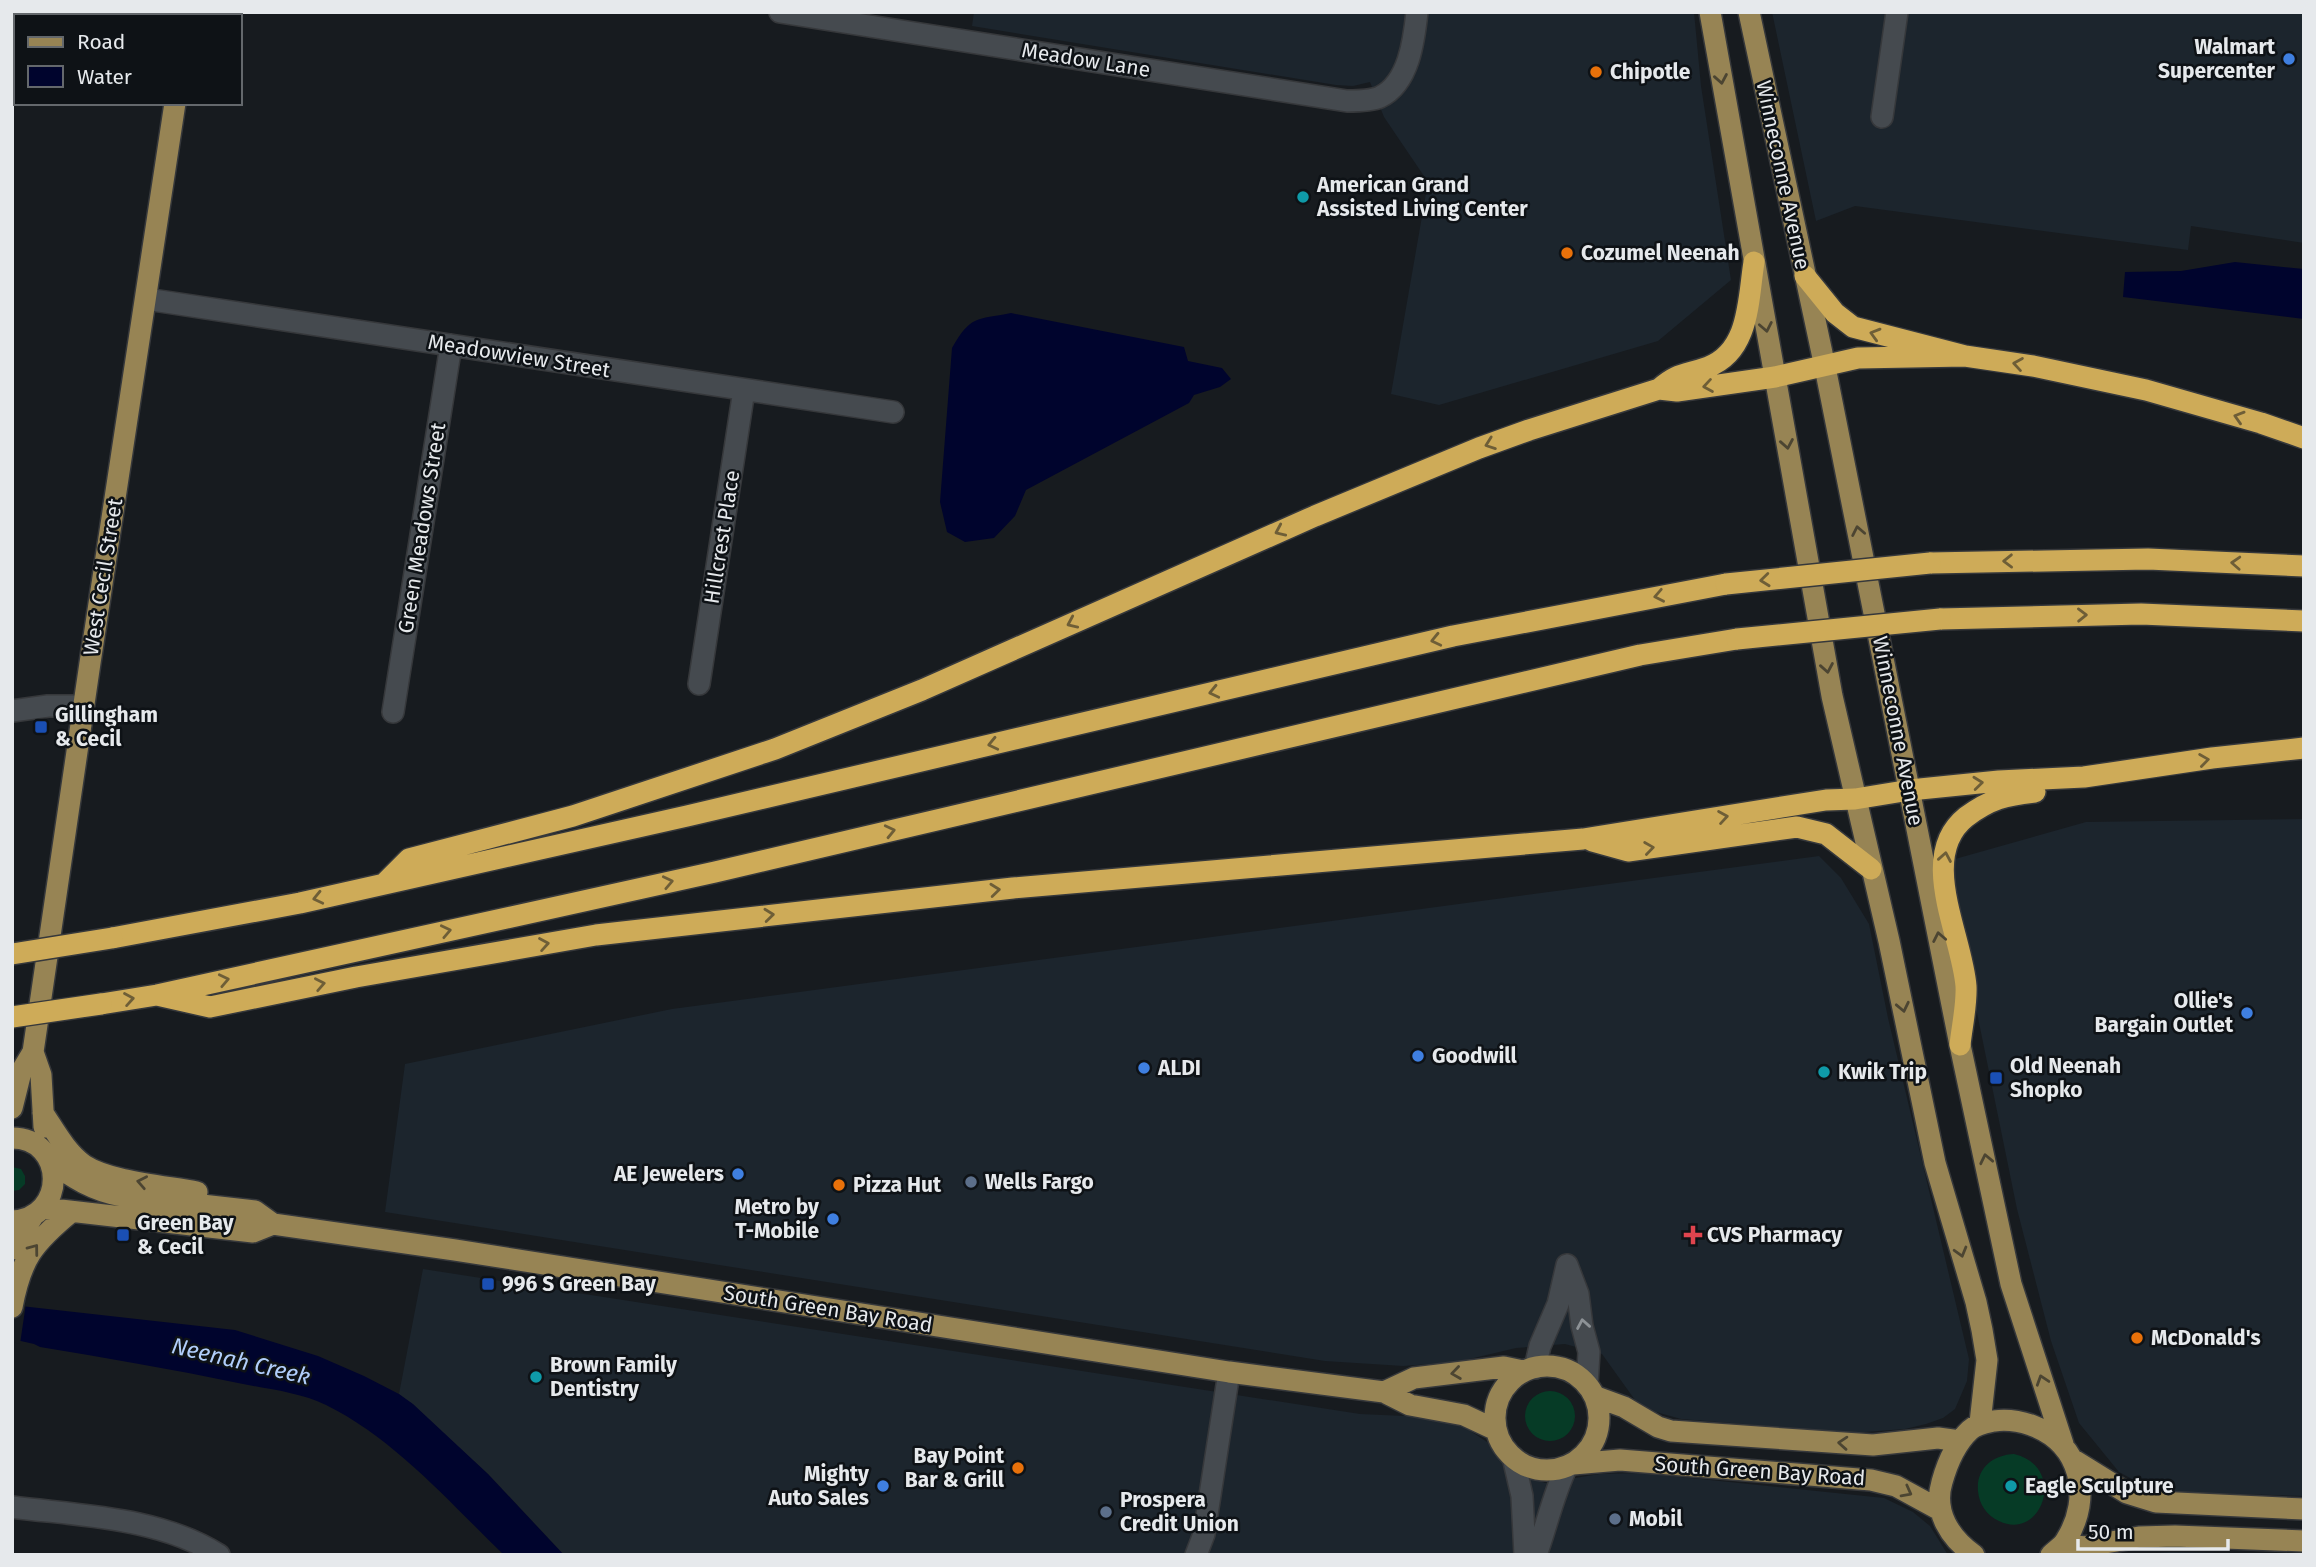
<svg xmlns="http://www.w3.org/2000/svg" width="2316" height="1567" font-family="'Fira Sans',sans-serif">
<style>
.built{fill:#1c252d}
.green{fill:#063b26}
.water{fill:#00042d}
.pier{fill:#171b1f}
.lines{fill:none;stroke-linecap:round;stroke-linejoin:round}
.minor-casing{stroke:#36383b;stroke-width:24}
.major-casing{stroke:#36383b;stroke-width:24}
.highway-casing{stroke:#36383b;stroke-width:24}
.minor{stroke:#454a4f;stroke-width:21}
.major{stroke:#978454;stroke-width:21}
.highway{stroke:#ceab58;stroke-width:21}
.highway-bridge-casing{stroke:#36383b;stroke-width:24;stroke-linecap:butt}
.highway-bridge{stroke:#ceab58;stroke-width:21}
.oneway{stroke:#4c4532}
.oneway2{stroke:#6e5e37}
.oneway3{stroke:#8d9296}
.shop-dot{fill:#3f7fe0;stroke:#0e1216;stroke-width:2.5}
.food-dot{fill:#e8710a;stroke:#0e1216;stroke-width:2.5}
.culture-dot{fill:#0f9aa8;stroke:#0e1216;stroke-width:2.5}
.transit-dot{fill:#1a4fb4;stroke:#0e1216;stroke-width:2.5}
.service-dot{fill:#5c6f8a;stroke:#0e1216;stroke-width:2.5}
.health-dot{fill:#e0444e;stroke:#0e1216;stroke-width:2.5}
.labels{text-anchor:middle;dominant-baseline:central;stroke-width:5;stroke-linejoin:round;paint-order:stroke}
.poi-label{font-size:21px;font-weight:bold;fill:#e6e9ec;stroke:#0e1216;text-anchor:start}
.street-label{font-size:21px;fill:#e6e9ec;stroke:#0e1216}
.water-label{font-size:23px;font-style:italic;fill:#b1cefb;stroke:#0e1216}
</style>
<rect width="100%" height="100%" fill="#171b1f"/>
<!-- built -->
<path class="built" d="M 974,12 L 1694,12 L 1701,86 L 1731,280 L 1658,341 L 1439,405 L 1391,394 L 1428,182 L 1384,117 L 1370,82 L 1353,86 L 1336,85 L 972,26 Z
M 1772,12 L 2304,12 L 2304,243 L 2191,226 L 2188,250 L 1855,206 L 1816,221 Z
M 2304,819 L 2304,1496 L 2171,1492 L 2145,1486 L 2119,1472 L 2079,1423 L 2051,1341 L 2017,1209 L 1953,895 L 1955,859 L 2086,822 Z
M 1819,856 L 1841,878 L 1869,924 L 1888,1018 L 1969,1359 L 1967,1381 L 1955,1409 L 1943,1418 L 1926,1424 L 1905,1429 L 1852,1433 L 1681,1419 L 1656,1412 L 1635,1400 L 1602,1354 L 1565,1344 L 1516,1348 L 1457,1362 L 1403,1366 L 1325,1361 L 385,1212 L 405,1064 L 672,1009 Z
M 423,1269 L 1360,1414 L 1427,1417 L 1451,1422 L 1469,1430 L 1487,1442 L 1500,1458 L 1533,1478 L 1545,1483 L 1599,1474 L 1642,1473 L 1884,1498 L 1913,1512 L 1930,1526 L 1948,1555 L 564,1555 L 488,1474 L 399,1394 Z
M 2170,1552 L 2269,1554 L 2278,1555 L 2129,1555 Z"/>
<!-- green -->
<path class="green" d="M 12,1167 L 21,1169 L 25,1176 L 25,1184 L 19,1190 L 12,1191 Z
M1525 1416a25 25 0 1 1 50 0a25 25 0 1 1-50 0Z
M 2014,1454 C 2068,1467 2042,1542 1999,1521 C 1987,1516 1979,1504 1978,1491 C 1976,1468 1993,1455 2014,1454 Z"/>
<!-- water -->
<path class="water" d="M 2235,262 L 2304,269 L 2304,319 L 2123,297 L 2125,272 L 2181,271 Z
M 1011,313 L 1184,347 L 1188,361 L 1222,368 L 1231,379 L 1220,387 L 1194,395 L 1189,403 L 1026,490 L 1015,516 L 994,538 L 965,542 L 947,532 L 940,502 L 952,348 C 971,315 976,320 1011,313 Z
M 12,1305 L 235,1330 L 318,1356 L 364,1376 L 399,1394 L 413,1404 L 488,1474 L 564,1555 L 504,1555 C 449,1502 395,1439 326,1405 C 299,1392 267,1389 238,1383 C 172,1369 106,1358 40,1347 L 34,1344 L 12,1339 Z"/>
<!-- pier -->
<path class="pier" d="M 12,1302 L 26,1303 L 20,1344 L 12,1342 Z"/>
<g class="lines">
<defs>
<path id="minor" d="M 780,12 L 1347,101 C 1357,101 1371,101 1380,97 C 1409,83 1414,40 1417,12
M 1882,117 L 1897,12
M 146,299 L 893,412
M 699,684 L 744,390
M 12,711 L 48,706 L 83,706
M 393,712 L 451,345
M 1567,1265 L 1578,1294 L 1582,1326 L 1589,1352 L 1587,1385
M 1535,1368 L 1540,1346 L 1558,1304 L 1567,1265
M 1513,1457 L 1522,1496 L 1525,1555
M 12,1507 C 82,1516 159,1517 219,1555
M 1196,1555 L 1204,1534 L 1229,1372
M 1536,1555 C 1547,1525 1553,1495 1567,1466"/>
<path id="major" d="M 1710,12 L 1832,696 L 1889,941 L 1935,1163 L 1976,1302 L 1982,1330 L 1987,1360 L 1980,1423
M 1749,12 L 1825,367 L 1960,1045 L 2011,1284 L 2063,1444
M 188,16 L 189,12
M 33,1052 L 41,1075 L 44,1127
M 12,1108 L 21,1072 L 33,1052 L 90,663 L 175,103
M 43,1113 C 55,1131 66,1152 84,1165 C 110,1182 166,1186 197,1192
M 12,1138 C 66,1138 68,1218 12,1221
M 49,1160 C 72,1178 94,1191 122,1196 L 255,1211 L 273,1224 L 455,1250 L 1229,1372 L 1384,1392 L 1410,1405 L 1464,1415 L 1496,1430
M 43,1208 L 253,1232 L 273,1224
M 12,1249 L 33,1216
M 12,1307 C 21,1259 33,1243 71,1212
M1495 1418a52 52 0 1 1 104 0a52 52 0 1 1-104 0Z
M 1384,1392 L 1414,1378 L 1504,1367 L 1523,1371
M 1594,1396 L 1624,1407 L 1658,1427 L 1671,1431 L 1873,1445 L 1938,1438 L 1960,1441
M 2072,1459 L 2127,1493 L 2156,1502 L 2304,1509
M 1573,1464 L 1620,1460 L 1871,1480 L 1896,1486 L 1940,1510
M 2065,1542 L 2083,1547 L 2139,1537 L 2175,1536 L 2304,1541
M 1974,1555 C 1950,1538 1933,1512 1942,1482 C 1947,1464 1956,1443 1970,1430 C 1977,1424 1985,1423 1994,1421 C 2007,1419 2019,1421 2031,1425 C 2081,1443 2093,1497 2066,1540 C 2063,1546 2056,1550 2051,1555"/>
<path id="highway" d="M 1805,276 L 1835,313 L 1853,327 L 1965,356 L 2033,366 L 2146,390 L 2261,423 L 2304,438
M 1659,389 C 1678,372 1686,375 1708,367 C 1750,351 1748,299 1754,262
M 1930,563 L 2148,559 L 2304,566
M 1940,619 L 2141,614 L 2304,621
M 1592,841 L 1628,851 L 1797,827 L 1826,834 L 1871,869
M 385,883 L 409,859 L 573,816 L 775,749 L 922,690 L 1315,516 L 1479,448 L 1529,430 L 1659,389 L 1677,391 L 1775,377 L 1858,358 L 1965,356
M 112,938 L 300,903 L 687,816 L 1453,636 L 1726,584
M 157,995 L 210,1007 L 356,977 L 596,935 L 1013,888 L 1583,839 L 1826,800 L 1855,799 L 1910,790 L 1999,781 L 2084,777 L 2212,758 L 2304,748
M 101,1004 L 157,995 L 715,872 L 1640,655 L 1737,639
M 1960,1045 C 1962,1026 1967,1004 1966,986 C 1962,935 1917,856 1966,817 C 1990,799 2006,795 2035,792"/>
</defs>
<!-- minor casing -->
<use href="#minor" class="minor-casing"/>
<!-- major casing -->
<use href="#major" class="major-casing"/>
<!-- highway casing -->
<use href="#highway" class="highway-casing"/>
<!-- minor -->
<use href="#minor" class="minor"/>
<!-- major -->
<use href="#major" class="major"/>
<!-- highway -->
<use href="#highway" class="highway"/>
<defs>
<path id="highway-bridge" d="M 1726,584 L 1930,563
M 1737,639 L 1940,619
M 12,954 L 112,938
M 12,1017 L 101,1004"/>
</defs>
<!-- highway-bridge casing -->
<use href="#highway-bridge" class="highway-bridge-casing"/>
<!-- highway-bridge -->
<use href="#highway-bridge" class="highway-bridge"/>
</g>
<!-- one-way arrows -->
<defs><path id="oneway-chevron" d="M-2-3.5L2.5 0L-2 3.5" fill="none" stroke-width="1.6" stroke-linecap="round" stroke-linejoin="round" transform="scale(1.75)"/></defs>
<g class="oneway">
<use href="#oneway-chevron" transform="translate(1721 79) rotate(80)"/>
<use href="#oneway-chevron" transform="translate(1766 327) rotate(79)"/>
<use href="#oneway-chevron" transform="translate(1787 444) rotate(80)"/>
<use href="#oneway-chevron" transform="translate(1858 531) rotate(-101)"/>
<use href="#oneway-chevron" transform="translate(1827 668) rotate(80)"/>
<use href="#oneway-chevron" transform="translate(1939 937) rotate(-101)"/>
<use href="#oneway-chevron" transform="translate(1903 1007) rotate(78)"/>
<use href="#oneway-chevron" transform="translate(1986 1159) rotate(-102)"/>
<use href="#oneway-chevron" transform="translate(142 1182) rotate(-169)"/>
<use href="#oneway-chevron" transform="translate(34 1249) rotate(-53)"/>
<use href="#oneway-chevron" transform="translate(1961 1252) rotate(74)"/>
<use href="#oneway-chevron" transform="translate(1456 1373) rotate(172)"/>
<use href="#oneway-chevron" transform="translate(2042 1380) rotate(-108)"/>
<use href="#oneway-chevron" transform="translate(1843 1443) rotate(-176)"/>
<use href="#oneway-chevron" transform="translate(1907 1492) rotate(28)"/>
</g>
<g class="oneway2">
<use href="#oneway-chevron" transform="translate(1875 334) rotate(-164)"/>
<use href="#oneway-chevron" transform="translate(2018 364) rotate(-171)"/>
<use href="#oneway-chevron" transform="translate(1708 386) rotate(171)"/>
<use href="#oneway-chevron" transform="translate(2239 417) rotate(-163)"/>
<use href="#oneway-chevron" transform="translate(1490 444) rotate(160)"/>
<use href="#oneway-chevron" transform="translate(1280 531) rotate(156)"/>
<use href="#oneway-chevron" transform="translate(2008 561) rotate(179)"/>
<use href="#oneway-chevron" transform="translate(2236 563) rotate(-177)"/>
<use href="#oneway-chevron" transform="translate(1765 580) rotate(174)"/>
<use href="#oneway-chevron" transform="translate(1659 596) rotate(169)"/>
<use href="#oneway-chevron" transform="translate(2082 615) rotate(-1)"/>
<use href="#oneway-chevron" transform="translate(1072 623) rotate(156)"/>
<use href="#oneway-chevron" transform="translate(1436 640) rotate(167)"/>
<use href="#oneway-chevron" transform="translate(1214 692) rotate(167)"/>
<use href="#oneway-chevron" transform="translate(993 744) rotate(167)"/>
<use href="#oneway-chevron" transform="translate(2204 760) rotate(-8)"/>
<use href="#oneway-chevron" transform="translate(1978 783) rotate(-6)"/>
<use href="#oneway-chevron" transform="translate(1723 817) rotate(-9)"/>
<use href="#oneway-chevron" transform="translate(890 831) rotate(-13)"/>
<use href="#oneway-chevron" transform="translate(1649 848) rotate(-8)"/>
<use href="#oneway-chevron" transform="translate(1945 857) rotate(-80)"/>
<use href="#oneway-chevron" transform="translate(668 882) rotate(-12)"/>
<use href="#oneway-chevron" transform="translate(995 890) rotate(-6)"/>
<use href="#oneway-chevron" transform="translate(318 898) rotate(167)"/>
<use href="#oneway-chevron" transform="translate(769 915) rotate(-6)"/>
<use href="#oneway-chevron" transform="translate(446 931) rotate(-12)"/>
<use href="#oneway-chevron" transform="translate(544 944) rotate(-10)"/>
<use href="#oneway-chevron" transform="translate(224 980) rotate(-12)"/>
<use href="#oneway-chevron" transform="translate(320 984) rotate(-11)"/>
<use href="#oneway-chevron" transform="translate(129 999) rotate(-10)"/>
</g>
<use class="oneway3" href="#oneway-chevron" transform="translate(1583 1324) rotate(-100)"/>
<!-- markers -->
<g class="shop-dot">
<circle cx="2289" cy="59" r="7"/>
<circle cx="2247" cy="1013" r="7"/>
<circle cx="1418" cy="1056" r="7"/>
<circle cx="1144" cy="1068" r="7"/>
<circle cx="738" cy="1174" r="7"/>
<circle cx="833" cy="1219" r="7"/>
<circle cx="883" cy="1486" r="7"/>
</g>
<g class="food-dot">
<circle cx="1596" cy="72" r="7"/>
<circle cx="1567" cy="253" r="7"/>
<circle cx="839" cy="1185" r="7"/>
<circle cx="2137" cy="1338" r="7"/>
<circle cx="1018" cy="1468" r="7"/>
</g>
<g class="culture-dot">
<circle cx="1303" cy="197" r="7"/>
<circle cx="1824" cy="1072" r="7"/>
<circle cx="536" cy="1377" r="7"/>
<circle cx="2011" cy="1486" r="7"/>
</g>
<g class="transit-dot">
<rect x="34" y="720" width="14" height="14" rx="3.5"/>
<rect x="1989" y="1071" width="14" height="14" rx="3.5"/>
<rect x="116" y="1228" width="14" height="14" rx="3.5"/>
<rect x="481" y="1277" width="14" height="14" rx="3.5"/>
</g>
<g class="service-dot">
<circle cx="971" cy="1182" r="7"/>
<circle cx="1106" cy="1512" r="7"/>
<circle cx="1615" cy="1519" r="7"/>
</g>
<path class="health-dot" d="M1689.5 1224.5h7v7h7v7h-7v7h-7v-7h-7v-7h7z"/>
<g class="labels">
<!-- poi labels -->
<g class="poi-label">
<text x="2275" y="47" text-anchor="end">Walmart<tspan x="2275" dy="24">Supercenter</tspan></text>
<text x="1610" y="72">Chipotle</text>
<text x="1317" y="185">American Grand<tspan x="1317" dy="24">Assisted Living Center</tspan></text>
<text x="1581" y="253">Cozumel Neenah</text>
<text x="55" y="715">Gillingham<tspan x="55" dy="24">&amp; Cecil</tspan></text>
<text x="2233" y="1001" text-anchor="end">Ollie's<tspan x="2233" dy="24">Bargain Outlet</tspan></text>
<text x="1432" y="1056">Goodwill</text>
<text x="2010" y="1066">Old Neenah<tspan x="2010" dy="24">Shopko</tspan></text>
<text x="1158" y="1068">ALDI</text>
<text x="1838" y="1072">Kwik Trip</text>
<text x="724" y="1174" text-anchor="end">AE Jewelers</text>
<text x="985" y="1182">Wells Fargo</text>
<text x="853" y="1185">Pizza Hut</text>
<text x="819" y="1207" text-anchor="end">Metro by<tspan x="819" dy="24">T-Mobile</tspan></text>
<text x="137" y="1223">Green Bay<tspan x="137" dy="24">&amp; Cecil</tspan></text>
<text x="1707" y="1235">CVS Pharmacy</text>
<text x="502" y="1284">996 S Green Bay</text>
<text x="2151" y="1338">McDonald's</text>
<text x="550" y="1365">Brown Family<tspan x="550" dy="24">Dentistry</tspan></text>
<text x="1004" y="1456" text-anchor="end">Bay Point<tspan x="1004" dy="24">Bar &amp; Grill</tspan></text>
<text x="869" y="1474" text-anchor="end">Mighty<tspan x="869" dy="24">Auto Sales</tspan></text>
<text x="2025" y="1486">Eagle Sculpture</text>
<text x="1120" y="1500">Prospera<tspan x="1120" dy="24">Credit Union</tspan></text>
<text x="1629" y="1519">Mobil</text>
</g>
<!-- street labels -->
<g class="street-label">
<text transform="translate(1086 60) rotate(9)">Meadow Lane</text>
<text transform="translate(1783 175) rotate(78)">Winneconne Avenue</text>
<text transform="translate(519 356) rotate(9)">Meadowview Street</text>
<text transform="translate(422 528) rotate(-81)">Green Meadows Street</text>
<text transform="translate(722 537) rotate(-81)">Hillcrest Place</text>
<text transform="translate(103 577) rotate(-81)">West Cecil Street</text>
<text transform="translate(1898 731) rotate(79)">Winneconne Avenue</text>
<text transform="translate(828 1309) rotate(9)">South Green Bay Road</text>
<text transform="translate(1760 1471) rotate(4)">South Green Bay Road</text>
</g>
<!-- water labels -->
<g class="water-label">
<text transform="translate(241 1361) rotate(13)">Neenah Creek</text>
</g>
</g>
<!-- border -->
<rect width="2316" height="1567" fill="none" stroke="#e6e9ec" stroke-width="28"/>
<!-- legend -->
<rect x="14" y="14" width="228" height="91" fill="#0e1216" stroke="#64686c" stroke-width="2"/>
<rect x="28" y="37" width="35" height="10" fill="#978454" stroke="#64686c" stroke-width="2"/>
<text x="77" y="49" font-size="21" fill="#e6e9ec">Road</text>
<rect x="28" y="66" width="35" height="21" fill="#00042d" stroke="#64686c" stroke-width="2"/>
<text x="77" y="84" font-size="21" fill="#e6e9ec">Water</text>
<!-- scale -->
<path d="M2078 1539v10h150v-10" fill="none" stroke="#e6e9ec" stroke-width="3.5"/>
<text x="2088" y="1539" font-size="21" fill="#e6e9ec" stroke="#0e1216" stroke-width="5" paint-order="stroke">50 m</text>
</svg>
